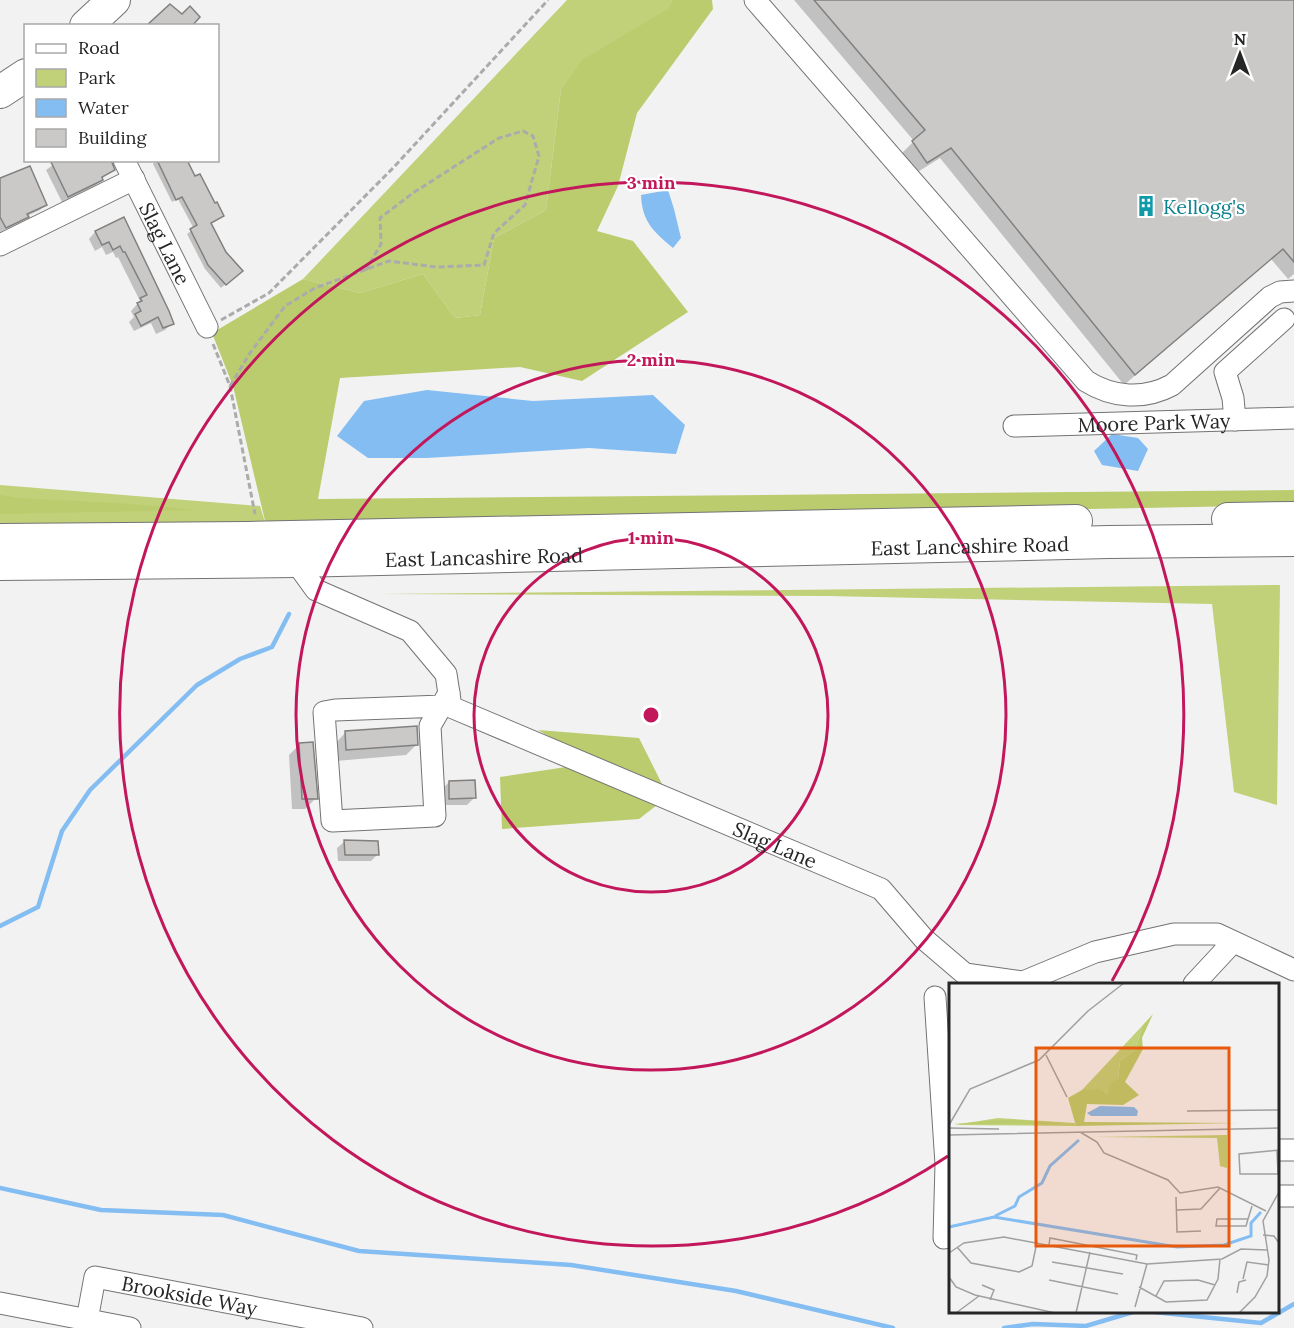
<svg xmlns="http://www.w3.org/2000/svg" width="1294" height="1328" font-family="Lora,serif">
<style>
.green{fill:#c0d179}
.forest{fill:#bbcc6e}
.water{fill:#84bdf2}
.shadow{fill:#0003}
.lines{fill:none;stroke-linecap:round;stroke-linejoin:round}
.stream{stroke:#84bdf2;stroke-width:4.5}
.building{fill:#cbc9c8;stroke:#81807f;stroke-width:1.5}
.minor-casing{stroke:#737375;stroke-width:23}
.highway-casing{stroke:#737375;stroke-width:34}
.path{stroke:#ababac;stroke-width:3;stroke-dasharray:6 3;stroke-linecap:butt}
.minor{stroke:#fff;stroke-width:21}
.highway{stroke:#fff;stroke-width:32}
.ring{fill:none;stroke:#c2185b;stroke-width:3}
.labels{text-anchor:middle;dominant-baseline:central;stroke-width:4.5;stroke-linejoin:round;paint-order:stroke}
.culture-label{font-size:20px;fill:#0d838f;stroke:#fff;text-anchor:start}
.street-label{font-size:20px;fill:#262627;stroke:#fff}
.inset-river{fill:none;stroke:#84bdf2;stroke-width:3}
.inset-road{fill:none;stroke:#a0a0a1;stroke-width:1.5}
.view{fill:#e8590c;fill-opacity:0.15;stroke:#e8590c;stroke-width:3}
.inset-edge{fill:none;stroke:#262627;stroke-width:3}
.centre{fill:#c2185b;stroke:#fff;stroke-width:3}
.ring-label{font-size:18px;text-anchor:middle;font-weight:bold;fill:#c2185b;stroke:#fff;stroke-width:4.5;stroke-linejoin:round;paint-order:stroke}
</style>
<rect width="100%" height="100%" fill="#f2f2f3"/>
<!-- green -->
<path class="green" d="M 567,0 L 672,0 L 670,8 L 583,60 L 561,89 L 546,210 L 494,238 L 480,315 L 455,318 L 423,274 L 360,293 L 303,279 Z
M 0,485 L 260,506 L 266,525 L 0,527 Z
M 1280,585 L 1277,805 L 1234,792 L 1212,604 L 827,596 L 378,594 Z"/>
<!-- forest -->
<path class="forest" d="M 672,0 L 712,0 L 713,9 L 637,113 L 618,186 L 597,231 L 633,241 L 688,312 L 582,381 L 520,367 L 340,378 L 318,499 L 1294,490 L 1294,505 L 266,525 L 233,386 L 212,333 L 303,279 L 360,293 L 423,274 L 455,318 L 480,315 L 494,238 L 546,210 L 561,89 L 582,60 L 669,8 Z
M 0,495 L 20,498 L 133,504 L 199,510 L 0,514 Z
M 538,730 L 639,738 L 662,784 L 657,805 L 639,819 L 502,829 L 500,777 L 566,767 L 572,750 Z"/>
<!-- water -->
<path class="water" d="M 668,190 L 674,209 L 681,238 L 673,248 C 654,232 642,222 641,195 Z
M 427,390 L 533,401 L 653,395 L 685,425 L 676,454 L 589,448 L 427,458 L 368,458 L 337,436 L 364,401 Z
M 1112,434 L 1138,438 L 1148,449 L 1138,471 L 1102,465 L 1094,451 Z"/>
<!-- shadow -->
<path class="shadow" d="M 794,0 L 1294,0 L 1294,274 L 1288,279 L 1271,259 L 1124,385 L 940,158 L 916,173 L 902,153 L 914,141 Z
M 60,160 L 108,172 L 96,185 L 62,202 L 46,170 Z
M 156,160 L 186,160 L 194,179 L 200,176 L 222,216 L 210,224 L 225,253 L 241,270 L 221,288 L 205,269 L 187,234 L 194,229 L 178,199 L 172,202 L 153,164 Z
M 0,180 L 45,205 L 40,210 L 27,216 L 22,221 L 0,232 Z
M 123,219 L 172,323 L 165,330 L 156,334 L 151,323 L 134,331 L 129,322 L 134,317 L 131,311 L 140,301 L 118,257 L 116,258 L 113,252 L 106,255 L 102,247 L 95,251 L 89,239 L 95,232 Z
M 345,733 L 417,744 L 406,755 L 336,761 L 335,744 Z
M 300,744 L 316,798 L 305,809 L 292,809 L 289,755 Z
M 449,782 L 474,798 L 467,805 L 442,805 L 442,789 Z
M 344,842 L 378,854 L 371,861 L 338,861 L 337,848 Z"/>
<g class="lines">
<!-- stream -->
<path class="stream" d="M 0,926 L 38,907 L 62,831 L 90,790 L 197,685 L 240,659 L 272,647 L 289,614
M 0,1188 L 101,1210 L 223,1215 L 359,1251 L 571,1265 L 736,1291 L 893,1328
M 1154,1312 L 1261,1323 L 1294,1304
M 1004,1328 L 1033,1324 L 1086,1326 L 1133,1312"/>
</g>
<!-- building -->
<path class="building" d="M 814,0 L 1294,0 L 1294,262 L 1283,249 L 1135,375 L 951,148 L 927,163 L 912,141 L 925,130 Z
M 170,4 L 182,14 L 190,6 L 200,17 L 192,26 L 146,26 Z
M 50,160 L 111,160 L 115,170 L 102,177 L 103,180 L 68,197 Z
M 157,160 L 187,160 L 195,176 L 200,174 L 215,203 L 217,202 L 224,216 L 211,223 L 226,252 L 243,271 L 226,285 L 208,265 L 190,229 L 197,225 L 182,197 L 176,200 Z
M 30,166 L 47,205 L 27,214 L 29,217 L 6,228 L 0,217 L 0,178 Z
M 124,217 L 169,311 L 174,324 L 163,328 L 158,317 L 141,326 L 135,314 L 141,311 L 137,303 L 142,301 L 140,298 L 147,295 L 125,252 L 123,252 L 120,246 L 113,250 L 109,242 L 102,245 L 95,231 Z
M 417,726 L 418,745 L 346,750 L 345,731 Z
M 313,742 L 318,799 L 302,799 L 299,743 Z
M 475,780 L 476,798 L 449,799 L 449,781 Z
M 344,840 L 378,841 L 379,855 L 345,855 Z"/>
<g class="lines">
<defs>
<g id="minor">
<path d="M 755,0 L 1086,381 C 1113,398 1144,400 1172,385 L 1270,297 L 1280,292 L 1294,291"/>
<path id="s1" d="M 124,160 L 207,327"/>
<path d="M 0,245 L 134,179"/>
<path d="M 1235,420 L 1233,398 L 1225,372 L 1284,319"/>
<path id="s2" d="M 1014,426 L 1294,418"/>
<path id="s3" d="M 295,561 L 316,590 L 410,631 L 446,674 L 451,707 L 881,889 L 924,939 L 965,974 L 1023,982 L 1095,952 L 1174,934 L 1217,934 L 1294,970"/>
<path d="M 442,706 L 335,710 L 324,712 L 332,821 L 435,816 L 430,726 L 449,693"/>
<path d="M 1194,984 L 1233,942"/>
<path d="M 935,997 L 946,1164 L 944,1238 L 950,1237"/>
<path d="M 1278,1150 L 1294,1150"/>
<path d="M 1278,1196 L 1294,1196"/>
<path d="M 0,1303 L 130,1328"/>
<path id="s4" d="M 87,1320 L 95,1277 L 362,1328"/>
</g>
<g id="highway">
<path d="M 86,26 L 114,0"/>
<path d="M 0,92 L 26,75"/>
<path d="M 1228,519 L 1294,518"/>
<path d="M 0,540 L 247,538 L 1076,521"/>
<path id="s5" d="M 0,564 L 295,561 L 1109,542 L 1294,540"/>
</g>
</defs>
<!-- minor casing -->
<use href="#minor" class="minor-casing"/>
<!-- highway casing -->
<use href="#highway" class="highway-casing"/>
<!-- path -->
<path class="path" d="M 221,320 L 269,293 L 393,168 L 548,0
M 213,344 L 230,386 L 255,514
M 230,386 L 250,353 L 285,306 L 315,288 L 389,261 L 436,267 L 484,265 L 494,233 L 525,205 L 539,156 L 533,136 L 523,131 L 499,138 L 413,193 L 380,218 L 381,244 L 366,270"/>
<!-- minor -->
<use href="#minor" class="minor"/>
<!-- highway -->
<use href="#highway" class="highway"/>
</g>
<!-- distance rings -->
<g class="ring">
<circle cx="651" cy="715" r="177"/>
<circle cx="651" cy="715" r="355"/>
<path d="M948 1156A532 532 0 1 1 1112 981"/>
</g>
<!-- icons -->
<defs>
<symbol id="building-bare" viewBox="-9 -9 18 18"><path d="M-4-6H4V6H1V3H-1V6H-4ZM-2.5-4.3h1.7v1.8h-1.7ZM.8-4.3h1.7v1.8H.8ZM-2.5-1h1.7V.8h-1.7ZM.8-1h1.7V.8H.8Z" fill="#0f9aa8" stroke="#fff" stroke-width="2.5" paint-order="stroke"/></symbol>
</defs>
<g fill-rule="evenodd">
<use href="#building-bare" x="1131" y="191" width="30" height="30"/>
</g>
<g class="labels">
<!-- culture labels -->
<g class="culture-label">
<text x="1163" y="206">Kellogg's</text>
</g>
<!-- street labels -->
<g class="street-label">
<text stroke="none"><textPath href="#s1" startOffset="93">Slag Lane</textPath></text>
<text stroke="none"><textPath href="#s2" startOffset="140">Moore Park Way</textPath></text>
<text stroke="none"><textPath href="#s5" startOffset="970">East Lancashire Road</textPath></text>
<text stroke="none"><textPath href="#s5" startOffset="484">East Lancashire Road</textPath></text>
<text stroke="none"><textPath href="#s3" startOffset="580">Slag Lane</textPath></text>
<text stroke="none"><textPath href="#s4" startOffset="140">Brookside Way</textPath></text>
</g>
</g>
<!-- overview -->
<g transform="translate(949 983)">
<rect width="330" height="330" fill="#f2f2f3"/>
<path d="M 193,43 L 187,66 L 171,78 L 169,96 L 159,112 L 133,107 ZM 49,135 L 126,140 L 127,143 L 5,142 ZM 278,152 L 278,185 L 271,183 L 268,155 L 144,154 Z" fill="#c0d179"/>
<path d="M 204,31 L 193,55 L 194,66 L 176,99 L 190,112 L 174,122 L 138,121 L 135,139 L 290,140 L 127,143 L 119,115 L 133,107 L 150,106 L 159,112 L 161,100 L 169,96 L 171,78 L 187,66 L 193,43 ZM 50,137 L 68,137 L 117,141 L 5,141 Z" fill="#bbcc6e"/>
<path d="M 151,123 L 185,124 L 189,128 L 188,133 L 142,133 L 138,130 Z" fill="#84bdf2"/>
<path class="inset-river" d="M 46,233 L 66,223 L 70,214 L 93,200 L 101,183 L 130,157M 0,244 L 45,234 L 228,264 L 275,262 L 302,253 L 302,240 L 312,229"/>
<path class="inset-road" d="M 97,72 L 118,114M 238,128 L 330,127M 0,142 L 21,106 L 90,77 L 139,28 L 175,0M 0,145 L 50,146M 131,149 L 148,159 L 155,170 L 219,197 L 231,210 L 269,204 L 317,228M 0,152 L 330,145M 330,167 L 290,171 L 291,191 L 330,191M 328,168 L 329,191M 227,214 L 228,249 L 252,248M 228,227 L 252,226 L 271,205M 299,236 L 268,236 L 267,243 L 297,243 L 299,236 L 303,223M 314,252 L 325,253 L 330,260M 100,262 L 101,255 L 188,272 L 187,277M 8,264 L 22,280 L 70,289 L 83,283 L 88,259M 0,270 L 15,260 L 55,254 L 198,281M 103,279 L 174,291M 198,281 L 273,276 L 292,266 L 318,267M 0,294 L 7,304 L 26,312 L 106,330M 294,296 L 298,279 L 320,282M 100,297 L 169,311M 33,302 L 45,307 L 41,317M 190,304 L 217,319 L 258,317 L 269,296 L 271,276M 288,310 L 290,299 L 297,297M 207,313 L 215,298 L 249,297 L 266,302M 186,324 L 198,281M 7,330 L 30,313M 127,330 L 141,269M 290,330 L 306,314 L 318,293 L 320,277 L 314,238 L 330,209"/>
<path class="view" d="M 87,65 L 280,65 L 280,263 L 87,263 Z"/>
<rect width="330" height="330" class="inset-edge"/>
</g>
<circle cx="651" cy="715" r="9" class="centre"/>
<g class="ring-label">
<text x="651" y="189">3 min</text>
<text x="651" y="366">2 min</text>
<text x="651" y="544">1 min</text>
</g>
<!-- legend -->
<rect x="24" y="24" width="195" height="138" fill="#ffffff" stroke="#a8a8a9" stroke-width="1.5"/>
<rect x="36" y="44" width="30" height="9" fill="#ffffff" stroke="#a8a8a9" stroke-width="1.5"/>
<text x="78" y="54" font-size="18" fill="#262627">Road</text>
<rect x="36" y="69" width="30" height="18" fill="#c0d179" stroke="#a8a8a9" stroke-width="1.5"/>
<text x="78" y="84" font-size="18" fill="#262627">Park</text>
<rect x="36" y="99" width="30" height="18" fill="#84bdf2" stroke="#a8a8a9" stroke-width="1.5"/>
<text x="78" y="114" font-size="18" fill="#262627">Water</text>
<rect x="36" y="129" width="30" height="18" fill="#cbc9c8" stroke="#a8a8a9" stroke-width="1.5"/>
<text x="78" y="144" font-size="18" fill="#262627">Building</text>
<!-- north arrow -->
<g transform="translate(1240 54)" stroke="#ffffff" stroke-width="4.5" paint-order="stroke">
<path d="M0-4.5L10 22L0 15L-10 22Z" fill="#262627"/>
<text y="-9" font-size="16" font-weight="bold" text-anchor="middle" fill="#262627">N</text>
</g>
</svg>
